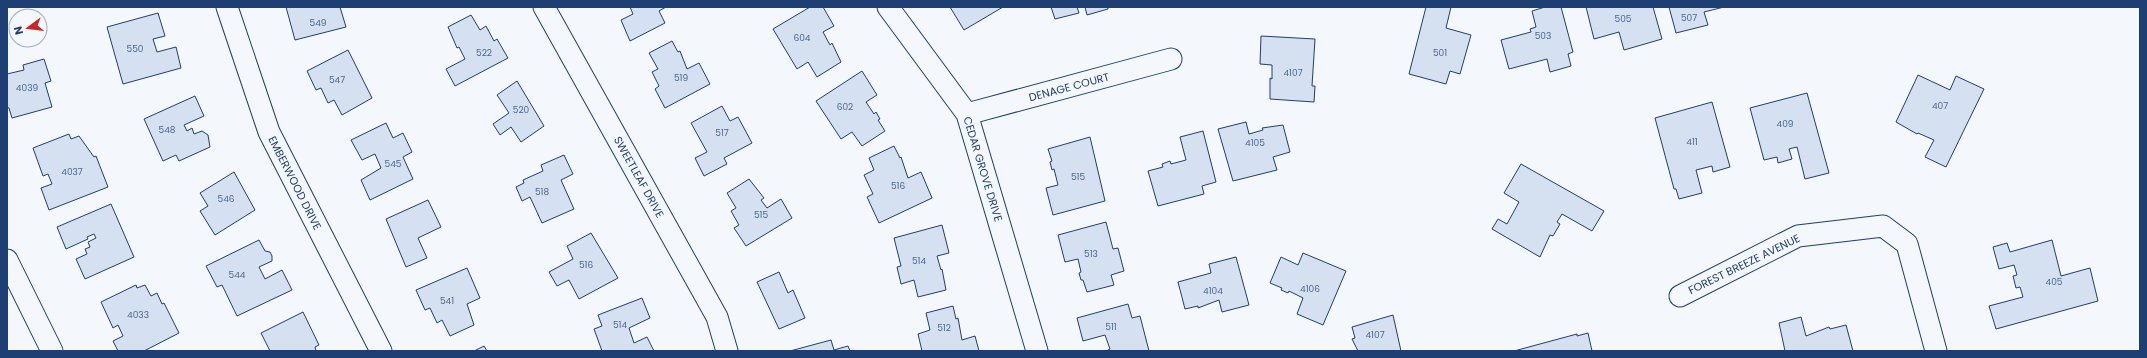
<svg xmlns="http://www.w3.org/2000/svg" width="2147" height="358" font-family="Poppins,sans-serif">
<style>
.building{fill:#d5e0f0;stroke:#1d3f73}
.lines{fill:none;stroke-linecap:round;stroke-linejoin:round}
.minor-casing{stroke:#1d3f73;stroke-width:23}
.minor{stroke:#f4f7fb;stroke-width:21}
.labels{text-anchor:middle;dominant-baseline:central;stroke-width:3;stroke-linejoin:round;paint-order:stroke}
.number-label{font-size:9px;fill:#4b6792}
.street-label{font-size:11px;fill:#1d3f73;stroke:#f4f7fb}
</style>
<rect width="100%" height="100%" fill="#f4f7fb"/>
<!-- building -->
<path class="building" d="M 286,7 L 340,7 L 346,27 L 295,40 Z
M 630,7 L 666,7 L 659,11 L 665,23 L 630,41 L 621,20 L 633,14 Z
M 810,7 L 823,7 L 834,26 L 823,32 L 830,45 L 832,43 L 841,62 L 817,77 L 808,62 L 797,69 L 773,29 Z
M 950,7 L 1003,7 L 964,30 Z
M 1051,7 L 1077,7 L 1079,13 L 1055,19 Z
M 1085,7 L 1108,7 L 1108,9 L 1087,15 Z
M 1426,7 L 1451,7 L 1446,28 L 1471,35 L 1460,74 L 1450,71 L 1446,84 L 1409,74 Z
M 1545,7 L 1561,7 L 1573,52 L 1568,54 L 1571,66 L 1550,72 L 1547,59 L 1509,69 L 1501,40 L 1531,32 L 1530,29 L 1536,27 L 1532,11 Z
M 1586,7 L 1653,7 L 1662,39 L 1624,50 L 1619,32 L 1594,39 Z
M 1669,7 L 1724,7 L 1704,12 L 1708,25 L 1676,33 Z
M 158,13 L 165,36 L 153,39 L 157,52 L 176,47 L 181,68 L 123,84 L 107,27 Z
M 471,15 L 480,30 L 486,26 L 494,41 L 497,39 L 508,58 L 455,86 L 446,69 L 465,59 L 459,47 L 457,48 L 448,27 Z
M 1261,36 L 1315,39 L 1312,86 L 1315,86 L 1314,102 L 1270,99 L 1270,78 L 1272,79 L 1272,65 L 1260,64 Z
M 672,41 L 678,52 L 680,51 L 687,69 L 699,63 L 710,84 L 665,108 L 655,89 L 659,86 L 652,72 L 658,69 L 649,53 Z
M 348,50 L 372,98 L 342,115 L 334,100 L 328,103 L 321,88 L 316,90 L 307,71 Z
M 44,59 L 51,81 L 45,83 L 52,107 L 12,118 L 9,108 L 7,107 L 7,74 L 24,70 L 23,65 Z
M 862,71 L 877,95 L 866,102 L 874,114 L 876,112 L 880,119 L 878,120 L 885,131 L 862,146 L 852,132 L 841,139 L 816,101 Z
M 1918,75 L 1950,90 L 1956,76 L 1984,89 L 1946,167 L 1925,157 L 1934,140 L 1918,133 L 1917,134 L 1896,122 Z
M 517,81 L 544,126 L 521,142 L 511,127 L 500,135 L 493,124 L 509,113 L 497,95 Z
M 1807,93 L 1829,173 L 1805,179 L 1797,147 L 1789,149 L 1792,159 L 1778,163 L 1777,157 L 1764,160 L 1750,108 Z
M 195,96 L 204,116 L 184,125 L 187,131 L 192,128 L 194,134 L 202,131 L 208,135 L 210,147 L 179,161 L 176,155 L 163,161 L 144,119 Z
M 1712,102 L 1730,167 L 1713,172 L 1712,166 L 1696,170 L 1702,193 L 1679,199 L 1676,189 L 1674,189 L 1655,118 Z
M 722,106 L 730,121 L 738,117 L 752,143 L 724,158 L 727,164 L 704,176 L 695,158 L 707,152 L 691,123 Z
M 1246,122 L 1249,134 L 1263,130 L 1262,128 L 1283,125 L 1290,152 L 1273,157 L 1277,170 L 1233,181 L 1218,129 Z
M 386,123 L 393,138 L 403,133 L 412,152 L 403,157 L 413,179 L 370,200 L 361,180 L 381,168 L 375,154 L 362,160 L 351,140 Z
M 1203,131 L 1216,182 L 1202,186 L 1204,194 L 1158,206 L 1148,171 L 1163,167 L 1162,164 L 1170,161 L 1171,164 L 1186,160 L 1180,137 Z
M 69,134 L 71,139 L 79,136 L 94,157 L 96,156 L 108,187 L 49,210 L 41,188 L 52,184 L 48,174 L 43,176 L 33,148 Z
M 1090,137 L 1105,201 L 1053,215 L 1046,188 L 1058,185 L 1054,169 L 1052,170 L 1050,162 L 1052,161 L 1048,149 Z
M 894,146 L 900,158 L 901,157 L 908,178 L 921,172 L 932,198 L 879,223 L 867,197 L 873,194 L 864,175 L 874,170 L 869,158 Z
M 564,155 L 573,174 L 561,180 L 574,209 L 542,223 L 530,197 L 522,201 L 516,187 L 524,183 L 523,180 L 543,171 L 541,165 Z
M 1521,164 L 1604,211 L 1592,231 L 1562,214 L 1557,222 L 1560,224 L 1553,236 L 1550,235 L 1540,257 L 1492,229 L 1498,219 L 1507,224 L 1519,202 L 1504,193 Z
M 234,172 L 255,210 L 215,235 L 200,211 L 208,206 L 200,193 Z
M 749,179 L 764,198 L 761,200 L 767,208 L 781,199 L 792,218 L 746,246 L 734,228 L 739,225 L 731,211 L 736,208 L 727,193 Z
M 428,200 L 441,227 L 418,238 L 427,258 L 406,267 L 386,219 Z
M 111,204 L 134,257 L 85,279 L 76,259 L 87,254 L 85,249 L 90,247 L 88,242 L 96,238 L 94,234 L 87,237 L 88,239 L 66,249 L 57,227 Z
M 1106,222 L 1113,249 L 1118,248 L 1124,271 L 1111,275 L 1114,285 L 1087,292 L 1083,280 L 1081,280 L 1079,273 L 1081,272 L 1078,259 L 1065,262 L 1058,235 Z
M 942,225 L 949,253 L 937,256 L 941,270 L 942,269 L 946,290 L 918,297 L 914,280 L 901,284 L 897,267 L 901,266 L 894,238 Z
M 591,233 L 618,278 L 579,299 L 569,280 L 557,286 L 549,272 L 573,259 L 567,246 Z
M 259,240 L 265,251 L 270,252 L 272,256 L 272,261 L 259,267 L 265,279 L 282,270 L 292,290 L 237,316 L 222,285 L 217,287 L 206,266 Z
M 2052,240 L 2061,276 L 2090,268 L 2098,301 L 1996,329 L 1989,306 L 2023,297 L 2020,287 L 2016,288 L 2013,276 L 2017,275 L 2014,265 L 1999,269 L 1993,247 L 2007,243 L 2010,252 Z
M 1303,253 L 1346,271 L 1323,325 L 1297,314 L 1303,298 L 1289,291 L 1288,293 L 1281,290 L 1282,288 L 1270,283 L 1281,257 L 1298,265 Z
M 1236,257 L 1249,305 L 1222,312 L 1219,300 L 1198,308 L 1198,306 L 1185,309 L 1178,282 L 1211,273 L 1209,264 Z
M 467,268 L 480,298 L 467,304 L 474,325 L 450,336 L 442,320 L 437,323 L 430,308 L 425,310 L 416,290 Z
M 779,272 L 788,293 L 793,290 L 805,318 L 779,329 L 757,282 Z
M 136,285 L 137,288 L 145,285 L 151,296 L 157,293 L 162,304 L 164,303 L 179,333 L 144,351 L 118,351 L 113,341 L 123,336 L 118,325 L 113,328 L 101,302 Z
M 642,298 L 650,318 L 629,328 L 634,343 L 647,337 L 654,351 L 602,351 L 594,329 L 602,326 L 598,315 Z
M 1128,304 L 1132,318 L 1140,316 L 1149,351 L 1106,351 L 1110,349 L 1105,335 L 1083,341 L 1077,318 Z
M 953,306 L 956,319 L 958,318 L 962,340 L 975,336 L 979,351 L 922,351 L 918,334 L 930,330 L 926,313 Z
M 303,312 L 319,345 L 315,347 L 316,351 L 270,351 L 261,333 Z
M 1393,315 L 1401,351 L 1358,351 L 1352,339 L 1355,338 L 1352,327 Z
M 1801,317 L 1806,336 L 1829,327 L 1830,329 L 1846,325 L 1853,351 L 1785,351 L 1779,323 Z
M 1588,333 L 1592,351 L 1514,351 L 1577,334 L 1577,336 Z
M 831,340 L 834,350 L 848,346 L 850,351 L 790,351 Z
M 484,346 L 487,351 L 474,351 Z"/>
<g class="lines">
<defs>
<path id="minor" d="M 227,7 L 269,132 L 381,351
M 544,7 L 717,317 L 727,351
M 888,7 L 967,114 L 1037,351
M 967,114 L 1171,59
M 7,260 L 52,351
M 1680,296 L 1798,236 L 1883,226 L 1907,244 L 1936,351"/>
</defs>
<!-- minor casing -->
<use href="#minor" class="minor-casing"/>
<!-- minor -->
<use href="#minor" class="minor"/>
</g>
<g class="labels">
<!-- number labels -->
<g class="number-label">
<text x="1689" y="18">507</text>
<text x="1623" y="19">505</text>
<text x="318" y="23">549</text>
<text x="1543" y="36">503</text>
<text x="802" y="38">604</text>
<text x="135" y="49">550</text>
<text x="484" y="53">522</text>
<text x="1440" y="53">501</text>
<text x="1293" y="73">4107</text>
<text x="681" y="78">519</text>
<text x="337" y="80">547</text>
<text x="27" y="88">4039</text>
<text x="1940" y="106">407</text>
<text x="845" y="107">602</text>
<text x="521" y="110">520</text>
<text x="1785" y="124">409</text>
<text x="167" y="130">548</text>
<text x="722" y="133">517</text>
<text x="1692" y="142">411</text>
<text x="1255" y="143">4105</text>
<text x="393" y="164">545</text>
<text x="72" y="172">4037</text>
<text x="1078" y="177">515</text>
<text x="898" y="186">516</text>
<text x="542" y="192">518</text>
<text x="226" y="199">546</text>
<text x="761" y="215">515</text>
<text x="1091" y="254">513</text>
<text x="919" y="261">514</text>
<text x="586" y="265">516</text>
<text x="237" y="275">544</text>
<text x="2054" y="282">405</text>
<text x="1310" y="289">4106</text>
<text x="1213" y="291">4104</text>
<text x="447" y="301">541</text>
<text x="138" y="315">4033</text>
<text x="620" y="325">514</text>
<text x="1111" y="327">511</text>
<text x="944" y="328">512</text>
<text x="1375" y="335">4107</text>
</g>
<!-- street labels -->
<g class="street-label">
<text transform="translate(1069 87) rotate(-15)">DENAGE COURT</text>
<text transform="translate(983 169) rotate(73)">CEDAR GROVE DRIVE</text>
<text transform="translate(639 177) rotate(61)">SWEETLEAF DRIVE</text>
<text transform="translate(295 183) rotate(63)">EMBERWOOD DRIVE</text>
<text transform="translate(1744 264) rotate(-26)">FOREST BREEZE AVENUE</text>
</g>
</g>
<!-- border -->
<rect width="2147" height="358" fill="none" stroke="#1d3f73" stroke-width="16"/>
<!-- north arrow -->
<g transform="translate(28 28) rotate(255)"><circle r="19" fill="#f4f7fb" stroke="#9eadc5"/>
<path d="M0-3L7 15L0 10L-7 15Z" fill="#c62828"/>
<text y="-6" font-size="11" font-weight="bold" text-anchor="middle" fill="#1d3f73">N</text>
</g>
</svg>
